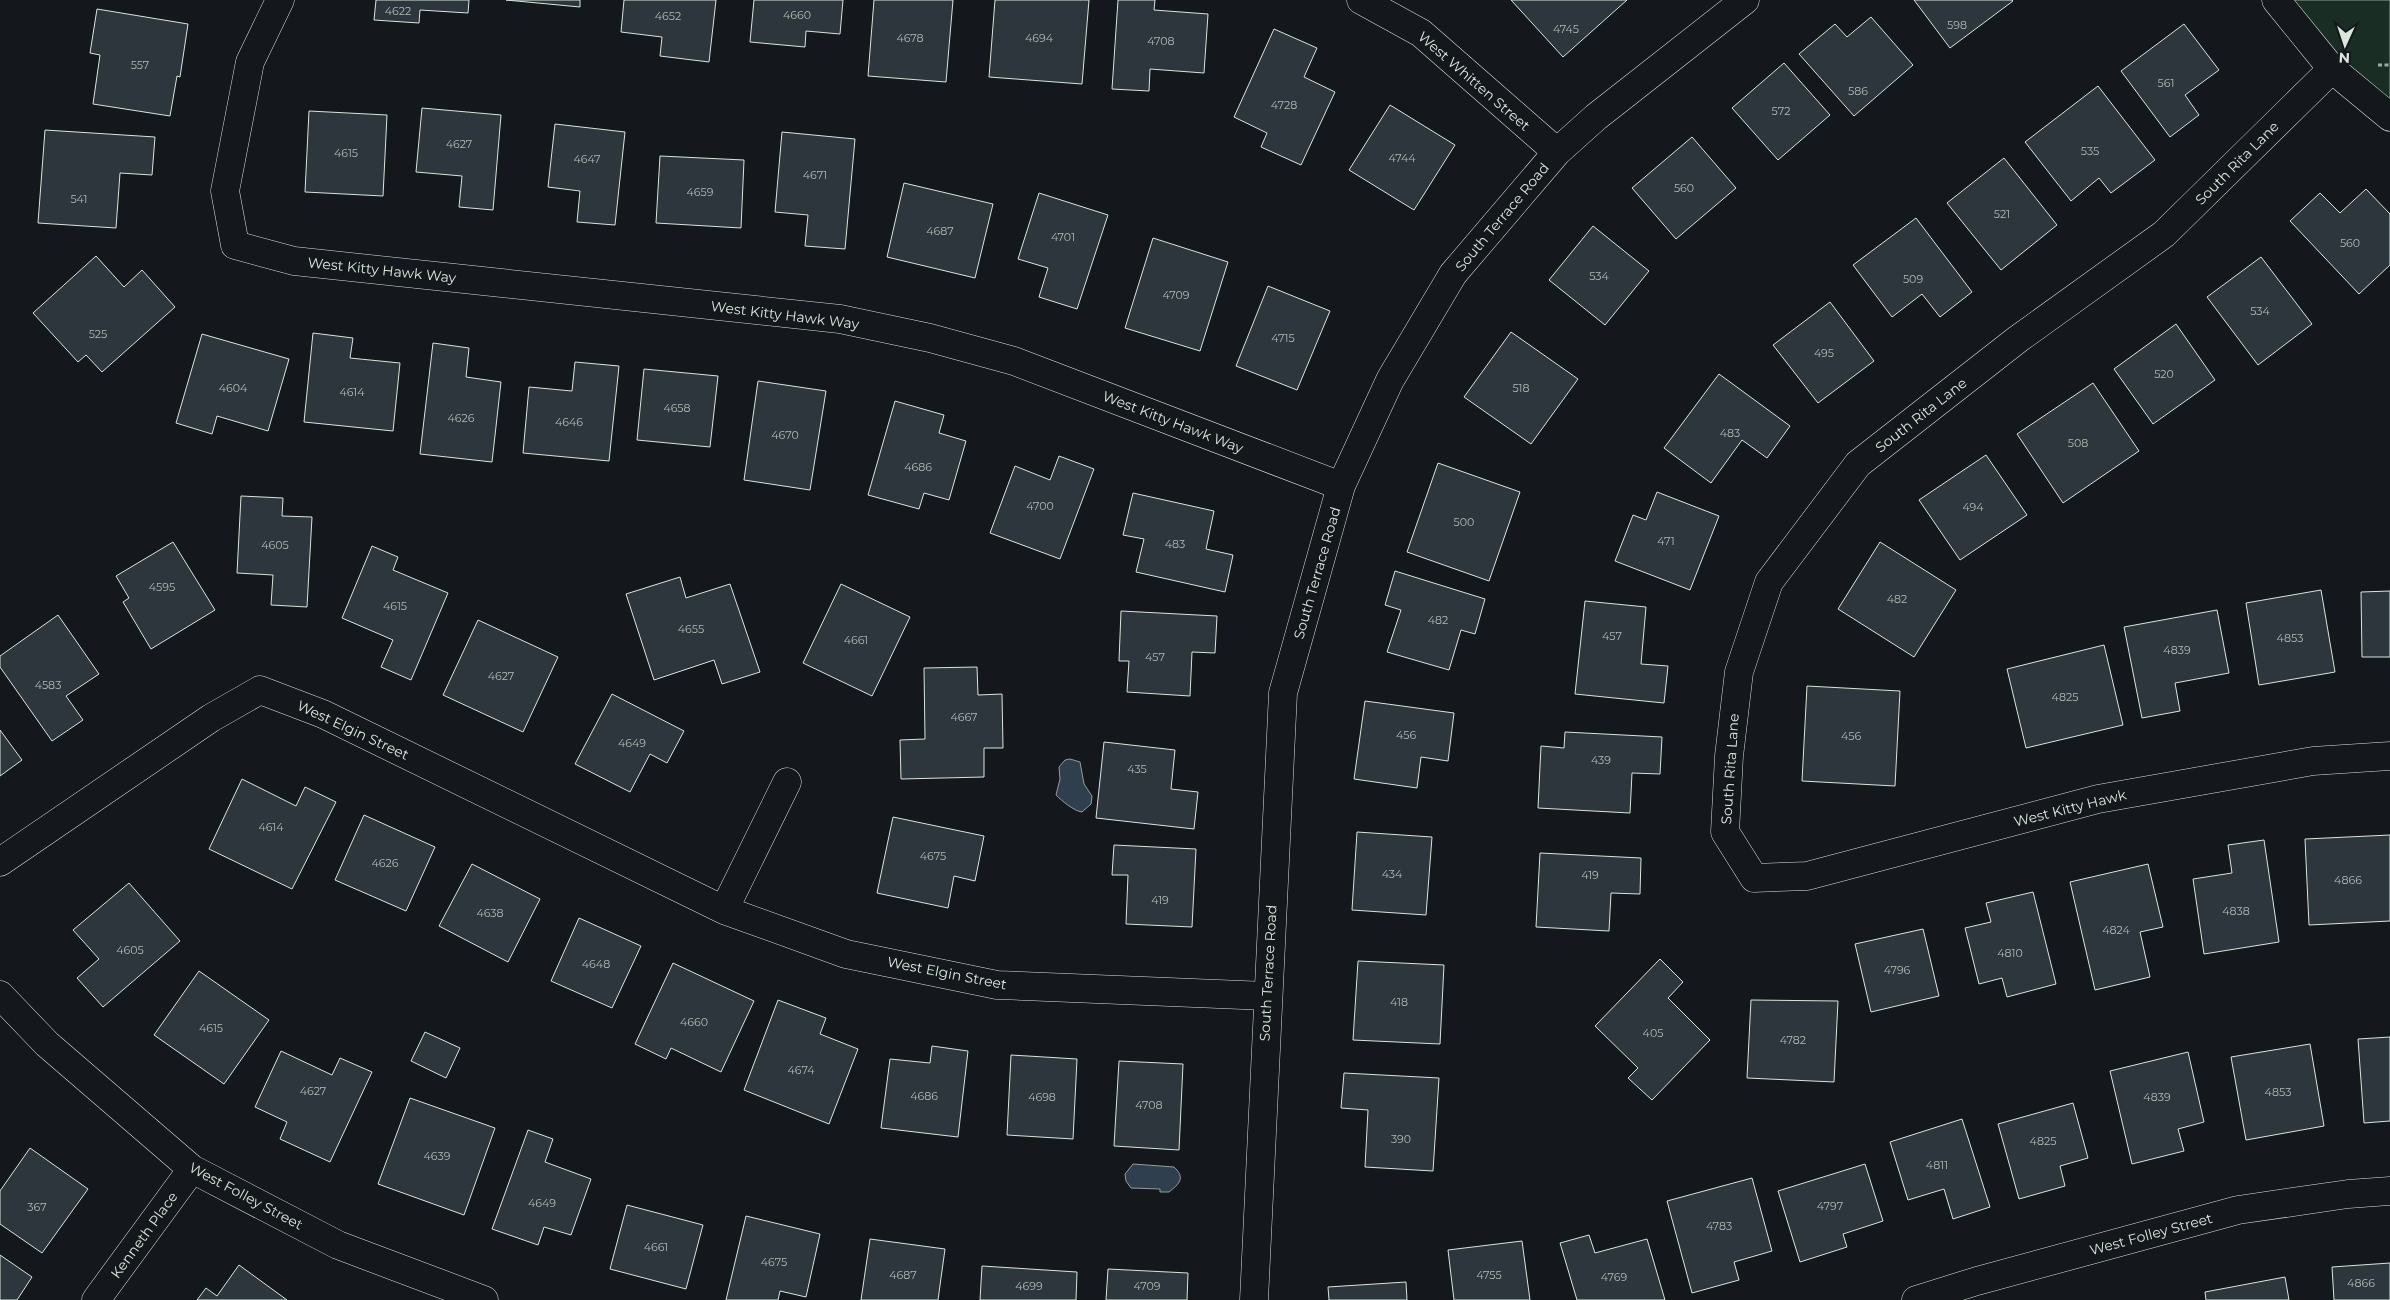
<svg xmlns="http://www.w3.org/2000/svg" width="2390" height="1300" font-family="Montserrat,sans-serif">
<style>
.green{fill:#1a2d24;stroke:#939e99}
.water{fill:#2f3f4d;stroke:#939e99}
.building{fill:#2c363c;stroke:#d8e6dc}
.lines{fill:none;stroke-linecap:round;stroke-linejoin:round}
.street-casing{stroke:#d8e6dc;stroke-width:29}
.path{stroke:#9da8a2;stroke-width:3;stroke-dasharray:4 2.5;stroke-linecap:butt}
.street{stroke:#14181c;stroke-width:28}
.labels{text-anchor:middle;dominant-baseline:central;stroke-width:4;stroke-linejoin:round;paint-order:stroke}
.number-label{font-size:11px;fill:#adbab4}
.street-label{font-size:14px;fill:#d8e6dc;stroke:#14181c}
</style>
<rect width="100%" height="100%" fill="#14181c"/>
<!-- green -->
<path class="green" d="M 2276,0 L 2390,0 L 2390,117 Z"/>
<!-- water -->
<path class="water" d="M 1070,759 L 1080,762 L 1084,784 L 1092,796 L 1091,804 L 1082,812 C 1074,811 1062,801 1056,795 L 1060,779 L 1059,767 L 1065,760 Z
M 1133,1164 L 1174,1167 C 1186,1178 1179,1184 1169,1192 L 1160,1192 L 1160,1189 L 1131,1188 L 1126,1181 L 1125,1174 Z"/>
<!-- building -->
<path class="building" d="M 376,0 L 469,0 L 468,13 L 420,10 L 419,23 L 374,20 Z
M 506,0 L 580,0 L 580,7 Z
M 624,0 L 716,0 L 709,62 L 660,56 L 662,37 L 621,32 Z
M 754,0 L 843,0 L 840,34 L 806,31 L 805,47 L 750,42 Z
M 874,0 L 953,0 L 946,82 L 868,76 Z
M 995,0 L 1089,0 L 1082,84 L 989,77 Z
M 1118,0 L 1155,0 L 1154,10 L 1208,14 L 1204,73 L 1150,69 L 1149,91 L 1112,89 Z
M 1511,0 L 1627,0 L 1563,57 Z
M 1914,0 L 2012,0 L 2013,1 L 1950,48 Z
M 97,9 L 188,24 L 180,77 L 177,76 L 170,116 L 93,104 L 100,55 L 90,53 Z
M 1871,17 L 1913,65 L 1854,116 L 1799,54 L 1835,24 L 1847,37 Z
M 2184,24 L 2219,70 L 2185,95 L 2199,115 L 2170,137 L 2121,71 Z
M 1274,29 L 1317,48 L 1304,77 L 1335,92 L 1301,165 L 1261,147 L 1267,133 L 1234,117 Z
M 1784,63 L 1830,115 L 1778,160 L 1732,108 Z
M 2098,86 L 2155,160 L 2111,193 L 2099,178 L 2071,201 L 2025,142 Z
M 1390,105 L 1455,145 L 1414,210 L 1349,170 Z
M 422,108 L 501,115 L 493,210 L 459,207 L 462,176 L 416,172 Z
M 309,111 L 387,115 L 383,196 L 305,192 Z
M 555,124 L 625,132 L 615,225 L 577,222 L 580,191 L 548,187 Z
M 45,130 L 155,137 L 152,175 L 120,173 L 116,228 L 38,223 Z
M 782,132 L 855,139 L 845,249 L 805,246 L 808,215 L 775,212 Z
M 1692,137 L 1736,188 L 1676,239 L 1632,188 Z
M 660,156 L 744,160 L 741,228 L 656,223 Z
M 2004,158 L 2057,225 L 2001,270 L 1947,203 Z
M 904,183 L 993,204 L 975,278 L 887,257 Z
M 2366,189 L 2390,214 L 2390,265 L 2359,294 L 2290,221 L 2320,193 L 2340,213 Z
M 1039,193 L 1108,215 L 1077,309 L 1039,297 L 1048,268 L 1018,259 Z
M 1916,218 L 1972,292 L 1940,317 L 1922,294 L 1892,317 L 1853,265 Z
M 1593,226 L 1649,271 L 1605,325 L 1549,280 Z
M 1153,238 L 1228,262 L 1200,351 L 1125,328 Z
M 96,256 L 124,287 L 142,270 L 175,307 L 102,372 L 86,355 L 78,362 L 33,313 Z
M 2261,257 L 2312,324 L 2258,365 L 2207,297 Z
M 1268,286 L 1330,311 L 1297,390 L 1236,366 Z
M 1830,302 L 1874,361 L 1818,403 L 1773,345 Z
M 2176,324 L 2215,380 L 2153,424 L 2114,369 Z
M 1511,332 L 1578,379 L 1531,444 L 1464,397 Z
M 313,333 L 353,338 L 350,358 L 400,363 L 393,431 L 304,422 Z
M 202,334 L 289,359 L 268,431 L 217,416 L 212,434 L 176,423 Z
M 433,343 L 469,348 L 466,377 L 501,382 L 492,462 L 420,454 Z
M 575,362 L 619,366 L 609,461 L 523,453 L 529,387 L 572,391 Z
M 644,369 L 718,376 L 710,447 L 637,440 Z
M 1719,374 L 1790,426 L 1767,458 L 1742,440 L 1711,483 L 1664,448 Z
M 758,381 L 826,391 L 810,490 L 744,480 Z
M 2093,383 L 2139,451 L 2063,503 L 2017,434 Z
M 895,401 L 944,415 L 939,433 L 966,441 L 949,500 L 924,493 L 919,509 L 868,495 Z
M 1986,455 L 2027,515 L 1960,560 L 1919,500 Z
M 1059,456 L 1094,469 L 1060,559 L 990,533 L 1015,466 L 1050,480 Z
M 1438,463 L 1520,492 L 1489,581 L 1407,552 Z
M 1657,492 L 1719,516 L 1690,590 L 1615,561 L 1633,515 L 1646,520 Z
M 1133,493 L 1214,511 L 1206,549 L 1233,555 L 1225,592 L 1136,572 L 1144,539 L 1123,535 Z
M 241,496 L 283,498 L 282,516 L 312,517 L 307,607 L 271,605 L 273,575 L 237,573 Z
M 173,542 L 215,610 L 151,649 L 123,602 L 129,598 L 116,576 Z
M 1880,542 L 1956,590 L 1914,657 L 1838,609 Z
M 372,546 L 398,557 L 393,570 L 448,593 L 411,680 L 381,667 L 393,640 L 342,618 Z
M 1395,571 L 1485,599 L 1475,634 L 1461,630 L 1449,670 L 1387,652 L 1401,610 L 1385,605 Z
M 680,577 L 686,598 L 730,584 L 760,672 L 722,684 L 714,660 L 654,680 L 626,594 Z
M 841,584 L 910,617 L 872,696 L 803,663 Z
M 2321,590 L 2335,672 L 2259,685 L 2246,603 Z
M 2390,591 L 2390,657 L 2362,657 L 2361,592 Z
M 1585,601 L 1646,607 L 1641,664 L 1668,666 L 1664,703 L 1575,694 Z
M 2217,610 L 2229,673 L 2175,683 L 2180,711 L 2142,718 L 2124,627 Z
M 1121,611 L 1217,616 L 1215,653 L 1192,652 L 1190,696 L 1127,692 L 1129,661 L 1119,661 Z
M 58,615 L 99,674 L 66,696 L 83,720 L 52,741 L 0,667 L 0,656 Z
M 478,620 L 558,657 L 523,732 L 443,695 Z
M 2104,645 L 2123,725 L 2026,748 L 2007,669 Z
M 977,667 L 978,695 L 1002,694 L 1003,748 L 984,748 L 984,777 L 901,779 L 900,740 L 925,739 L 924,668 Z
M 1807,686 L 1900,691 L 1895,786 L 1802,781 Z
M 612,694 L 684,731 L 667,763 L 650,754 L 630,792 L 575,764 Z
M 1365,701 L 1454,713 L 1448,761 L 1421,757 L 1417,788 L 1354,779 Z
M 0,730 L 22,760 L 0,776 Z
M 1565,732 L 1662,737 L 1660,774 L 1632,773 L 1630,813 L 1538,808 L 1541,746 L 1564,748 Z
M 1104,742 L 1175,750 L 1171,789 L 1198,792 L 1194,829 L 1096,818 Z
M 242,779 L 296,806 L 305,787 L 336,802 L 292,889 L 209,849 Z
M 364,815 L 435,847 L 406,911 L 335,880 Z
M 893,817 L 984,836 L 975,881 L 954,876 L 948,908 L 877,893 Z
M 1357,832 L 1432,837 L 1426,915 L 1352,910 Z
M 2390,835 L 2390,921 L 2309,925 L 2305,839 Z
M 2264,840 L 2279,942 L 2204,954 L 2193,879 L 2232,873 L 2228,845 Z
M 1114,845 L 1196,849 L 1192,927 L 1126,924 L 1128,875 L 1112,875 Z
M 1540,853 L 1641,858 L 1640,894 L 1611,893 L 1609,931 L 1536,927 Z
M 472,864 L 540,899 L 508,962 L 439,926 Z
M 2148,864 L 2163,927 L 2140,932 L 2150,977 L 2095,990 L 2070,882 Z
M 129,883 L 180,941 L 103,1007 L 77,978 L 99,959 L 73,930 Z
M 2033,892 L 2056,984 L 2007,997 L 2002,978 L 1979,984 L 1965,928 L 1991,922 L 1986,903 Z
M 579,918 L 641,946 L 612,1008 L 551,981 Z
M 1923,929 L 1939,996 L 1871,1012 L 1855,944 Z
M 1660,959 L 1683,982 L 1668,998 L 1710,1040 L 1652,1100 L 1628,1078 L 1638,1068 L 1595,1026 Z
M 1358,961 L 1444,965 L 1440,1044 L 1353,1040 Z
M 673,963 L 754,1001 L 721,1072 L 671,1048 L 666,1059 L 635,1044 Z
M 199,971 L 269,1020 L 224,1084 L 154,1035 Z
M 778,1000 L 826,1018 L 820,1034 L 858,1049 L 829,1124 L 744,1090 Z
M 1751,1000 L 1838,1001 L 1834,1082 L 1747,1078 Z
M 425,1032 L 460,1048 L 446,1078 L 411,1061 Z
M 2390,1037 L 2390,1121 L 2364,1123 L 2358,1039 Z
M 2310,1044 L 2324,1126 L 2246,1140 L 2231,1057 Z
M 932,1046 L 968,1051 L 958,1137 L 881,1128 L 890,1059 L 930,1063 Z
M 281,1051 L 332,1075 L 340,1058 L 372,1072 L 330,1162 L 280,1139 L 287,1122 L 255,1107 Z
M 2188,1052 L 2204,1122 L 2178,1129 L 2184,1151 L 2132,1164 L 2110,1071 Z
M 1011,1055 L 1077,1059 L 1073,1139 L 1007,1135 Z
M 1119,1061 L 1183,1064 L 1179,1150 L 1114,1146 Z
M 1344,1073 L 1439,1078 L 1433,1171 L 1365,1167 L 1368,1110 L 1341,1108 Z
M 410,1098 L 495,1128 L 464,1215 L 378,1184 Z
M 2073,1103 L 2088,1158 L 2060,1166 L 2065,1186 L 2019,1199 L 1998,1124 Z
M 1962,1119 L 1990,1207 L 1953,1219 L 1944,1189 L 1908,1200 L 1890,1142 Z
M 528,1130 L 553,1139 L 545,1162 L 591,1179 L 571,1235 L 544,1227 L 538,1245 L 492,1229 Z
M 30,1148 L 88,1189 L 42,1253 L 0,1224 L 0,1191 Z
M 1865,1164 L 1883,1221 L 1843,1234 L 1847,1247 L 1800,1262 L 1778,1191 Z
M 1752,1178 L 1772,1251 L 1734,1262 L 1739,1280 L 1692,1293 L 1667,1201 Z
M 627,1205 L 703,1225 L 686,1289 L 610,1269 Z
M 746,1216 L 820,1234 L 806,1297 L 780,1291 L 778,1300 L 726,1300 Z
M 1589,1235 L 1595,1253 L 1647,1239 L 1665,1300 L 1577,1300 L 1560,1243 Z
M 870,1239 L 945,1249 L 938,1300 L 861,1300 Z
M 1522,1241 L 1530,1300 L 1454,1300 L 1448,1250 Z
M 0,1255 L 32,1277 L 17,1300 L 0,1300 Z
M 2390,1263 L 2390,1300 L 2334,1300 L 2332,1267 Z
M 239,1265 L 287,1300 L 197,1300 L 206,1288 L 217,1296 Z
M 982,1266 L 1077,1272 L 1076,1300 L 980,1300 Z
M 1108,1269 L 1188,1273 L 1187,1300 L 1106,1300 Z
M 2285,1277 L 2289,1300 L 2206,1300 L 2205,1292 Z
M 1406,1282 L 1407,1300 L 1329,1300 L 1328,1287 Z"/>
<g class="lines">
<defs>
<path id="street" d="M 280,0 L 250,62 L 225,191 L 235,245 L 294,261 L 840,319 L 930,338 L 1014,361 L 1341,486
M 1361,0 L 1421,33 L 1557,152
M 2276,0 L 2332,69 L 2390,117
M 2332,69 L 2164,234 L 2018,339 L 1858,464 L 1769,582 L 1739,672 L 1729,756 L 1725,832 L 1754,878 L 1807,876 L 2098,799 L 2313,761 L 2390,756
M 0,862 L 211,718 L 260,690 L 323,714 L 724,910 L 846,954 L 997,985 L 1267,996
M 724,910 L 787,782
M 0,995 L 47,1044 L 192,1169 L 338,1245 L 484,1300
M 96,1300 L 192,1169
M 1254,1300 L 1283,693 L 1341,486 L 1390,380 L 1453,274 L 1557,152 L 1596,117 L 1745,0
M 1916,1300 L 1977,1281 L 2238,1210 L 2348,1194 L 2390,1191"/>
</defs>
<!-- street casing -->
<use href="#street" class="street-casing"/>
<!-- path -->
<path class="path" d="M 2378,65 L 2390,65"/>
<!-- street -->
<use href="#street" class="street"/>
</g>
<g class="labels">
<!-- number labels -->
<g class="number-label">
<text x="398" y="11">4622</text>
<text x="797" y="15">4660</text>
<text x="668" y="16">4652</text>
<text x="1957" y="25">598</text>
<text x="1566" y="29">4745</text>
<text x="910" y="38">4678</text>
<text x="1039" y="38">4694</text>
<text x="1161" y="41">4708</text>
<text x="140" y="65">557</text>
<text x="2166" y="83">561</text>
<text x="1858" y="91">586</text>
<text x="1284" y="105">4728</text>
<text x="1781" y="111">572</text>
<text x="459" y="144">4627</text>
<text x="2090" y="151">535</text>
<text x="346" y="153">4615</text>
<text x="1402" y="158">4744</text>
<text x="587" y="159">4647</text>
<text x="815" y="175">4671</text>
<text x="1684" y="188">560</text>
<text x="700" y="192">4659</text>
<text x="79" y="199">541</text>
<text x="2002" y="214">521</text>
<text x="940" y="231">4687</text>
<text x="1063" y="237">4701</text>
<text x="2350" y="243">560</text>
<text x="1599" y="276">534</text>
<text x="1913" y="279">509</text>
<text x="1176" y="295">4709</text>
<text x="2260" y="311">534</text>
<text x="98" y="334">525</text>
<text x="1283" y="338">4715</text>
<text x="1824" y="353">495</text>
<text x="2164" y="374">520</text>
<text x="233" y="388">4604</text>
<text x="1521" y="388">518</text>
<text x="352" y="392">4614</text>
<text x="677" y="408">4658</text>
<text x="461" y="418">4626</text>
<text x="569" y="422">4646</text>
<text x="1730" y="433">483</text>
<text x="785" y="435">4670</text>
<text x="2078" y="443">508</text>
<text x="918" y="467">4686</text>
<text x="1040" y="506">4700</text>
<text x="1973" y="507">494</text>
<text x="1464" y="522">500</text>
<text x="1666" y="541">471</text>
<text x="1175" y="544">483</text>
<text x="275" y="545">4605</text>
<text x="162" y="587">4595</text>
<text x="1897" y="599">482</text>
<text x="395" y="606">4615</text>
<text x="1438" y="620">482</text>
<text x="691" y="629">4655</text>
<text x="1612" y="636">457</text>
<text x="2290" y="638">4853</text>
<text x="856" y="640">4661</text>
<text x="2177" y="650">4839</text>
<text x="1155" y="657">457</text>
<text x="501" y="676">4627</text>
<text x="48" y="685">4583</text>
<text x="2065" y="697">4825</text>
<text x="964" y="717">4667</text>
<text x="1406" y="735">456</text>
<text x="1851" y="736">456</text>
<text x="632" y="743">4649</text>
<text x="1601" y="760">439</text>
<text x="1137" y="769">435</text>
<text x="271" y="827">4614</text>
<text x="933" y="856">4675</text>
<text x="385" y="863">4626</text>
<text x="1392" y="874">434</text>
<text x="1590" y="875">419</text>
<text x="2348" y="880">4866</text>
<text x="1160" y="900">419</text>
<text x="2236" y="911">4838</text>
<text x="490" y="913">4638</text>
<text x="2116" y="930">4824</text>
<text x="130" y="950">4605</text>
<text x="2010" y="953">4810</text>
<text x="596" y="964">4648</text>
<text x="1897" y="970">4796</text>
<text x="1399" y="1002">418</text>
<text x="694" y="1022">4660</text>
<text x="211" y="1028">4615</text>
<text x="1653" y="1033">405</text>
<text x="1793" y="1040">4782</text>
<text x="801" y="1070">4674</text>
<text x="313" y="1091">4627</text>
<text x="2278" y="1092">4853</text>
<text x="924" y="1096">4686</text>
<text x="1042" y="1097">4698</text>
<text x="2157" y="1097">4839</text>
<text x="1149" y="1105">4708</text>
<text x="1401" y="1139">390</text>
<text x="2043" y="1141">4825</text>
<text x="437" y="1156">4639</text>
<text x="1937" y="1165">4811</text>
<text x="542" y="1203">4649</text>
<text x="1830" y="1206">4797</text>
<text x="37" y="1207">367</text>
<text x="1719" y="1226">4783</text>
<text x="656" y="1247">4661</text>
<text x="774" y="1262">4675</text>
<text x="903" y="1275">4687</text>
<text x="1489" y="1275">4755</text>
<text x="1614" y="1277">4769</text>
<text x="2361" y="1283">4866</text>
<text x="1029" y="1286">4699</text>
<text x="1147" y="1286">4709</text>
</g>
<!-- street labels -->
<g class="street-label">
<text transform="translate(1474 81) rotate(41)">West Whitten Street</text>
<text transform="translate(2237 163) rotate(-45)">South Rita Lane</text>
<text transform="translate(1502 217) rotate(-50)">South Terrace Road</text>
<text transform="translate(382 270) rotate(6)">West Kitty Hawk Way</text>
<text transform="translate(785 315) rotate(7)">West Kitty Hawk Way</text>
<text transform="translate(1921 415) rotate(-38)">South Rita Lane</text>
<text transform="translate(1173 422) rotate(21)">West Kitty Hawk Way</text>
<text transform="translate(1317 573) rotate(-74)">South Terrace Road</text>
<text transform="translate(353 730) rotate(25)">West Elgin Street</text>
<text transform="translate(1730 769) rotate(-86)">South Rita Lane</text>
<text transform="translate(2070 808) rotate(-14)">West Kitty Hawk</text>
<text transform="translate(947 973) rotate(11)">West Elgin Street</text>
<text transform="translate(1268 973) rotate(-87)">South Terrace Road</text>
<text transform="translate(246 1196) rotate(28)">West Folley Street</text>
<text transform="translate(2151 1234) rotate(-15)">West Folley Street</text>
<text transform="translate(144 1235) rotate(-54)">Kenneth Place</text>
</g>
</g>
<!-- north arrow -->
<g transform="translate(2345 45) rotate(183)" stroke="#14181c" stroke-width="4" paint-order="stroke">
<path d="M0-4L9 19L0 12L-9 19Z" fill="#d8e6dc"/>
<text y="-8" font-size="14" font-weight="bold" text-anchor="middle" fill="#d8e6dc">N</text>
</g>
</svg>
